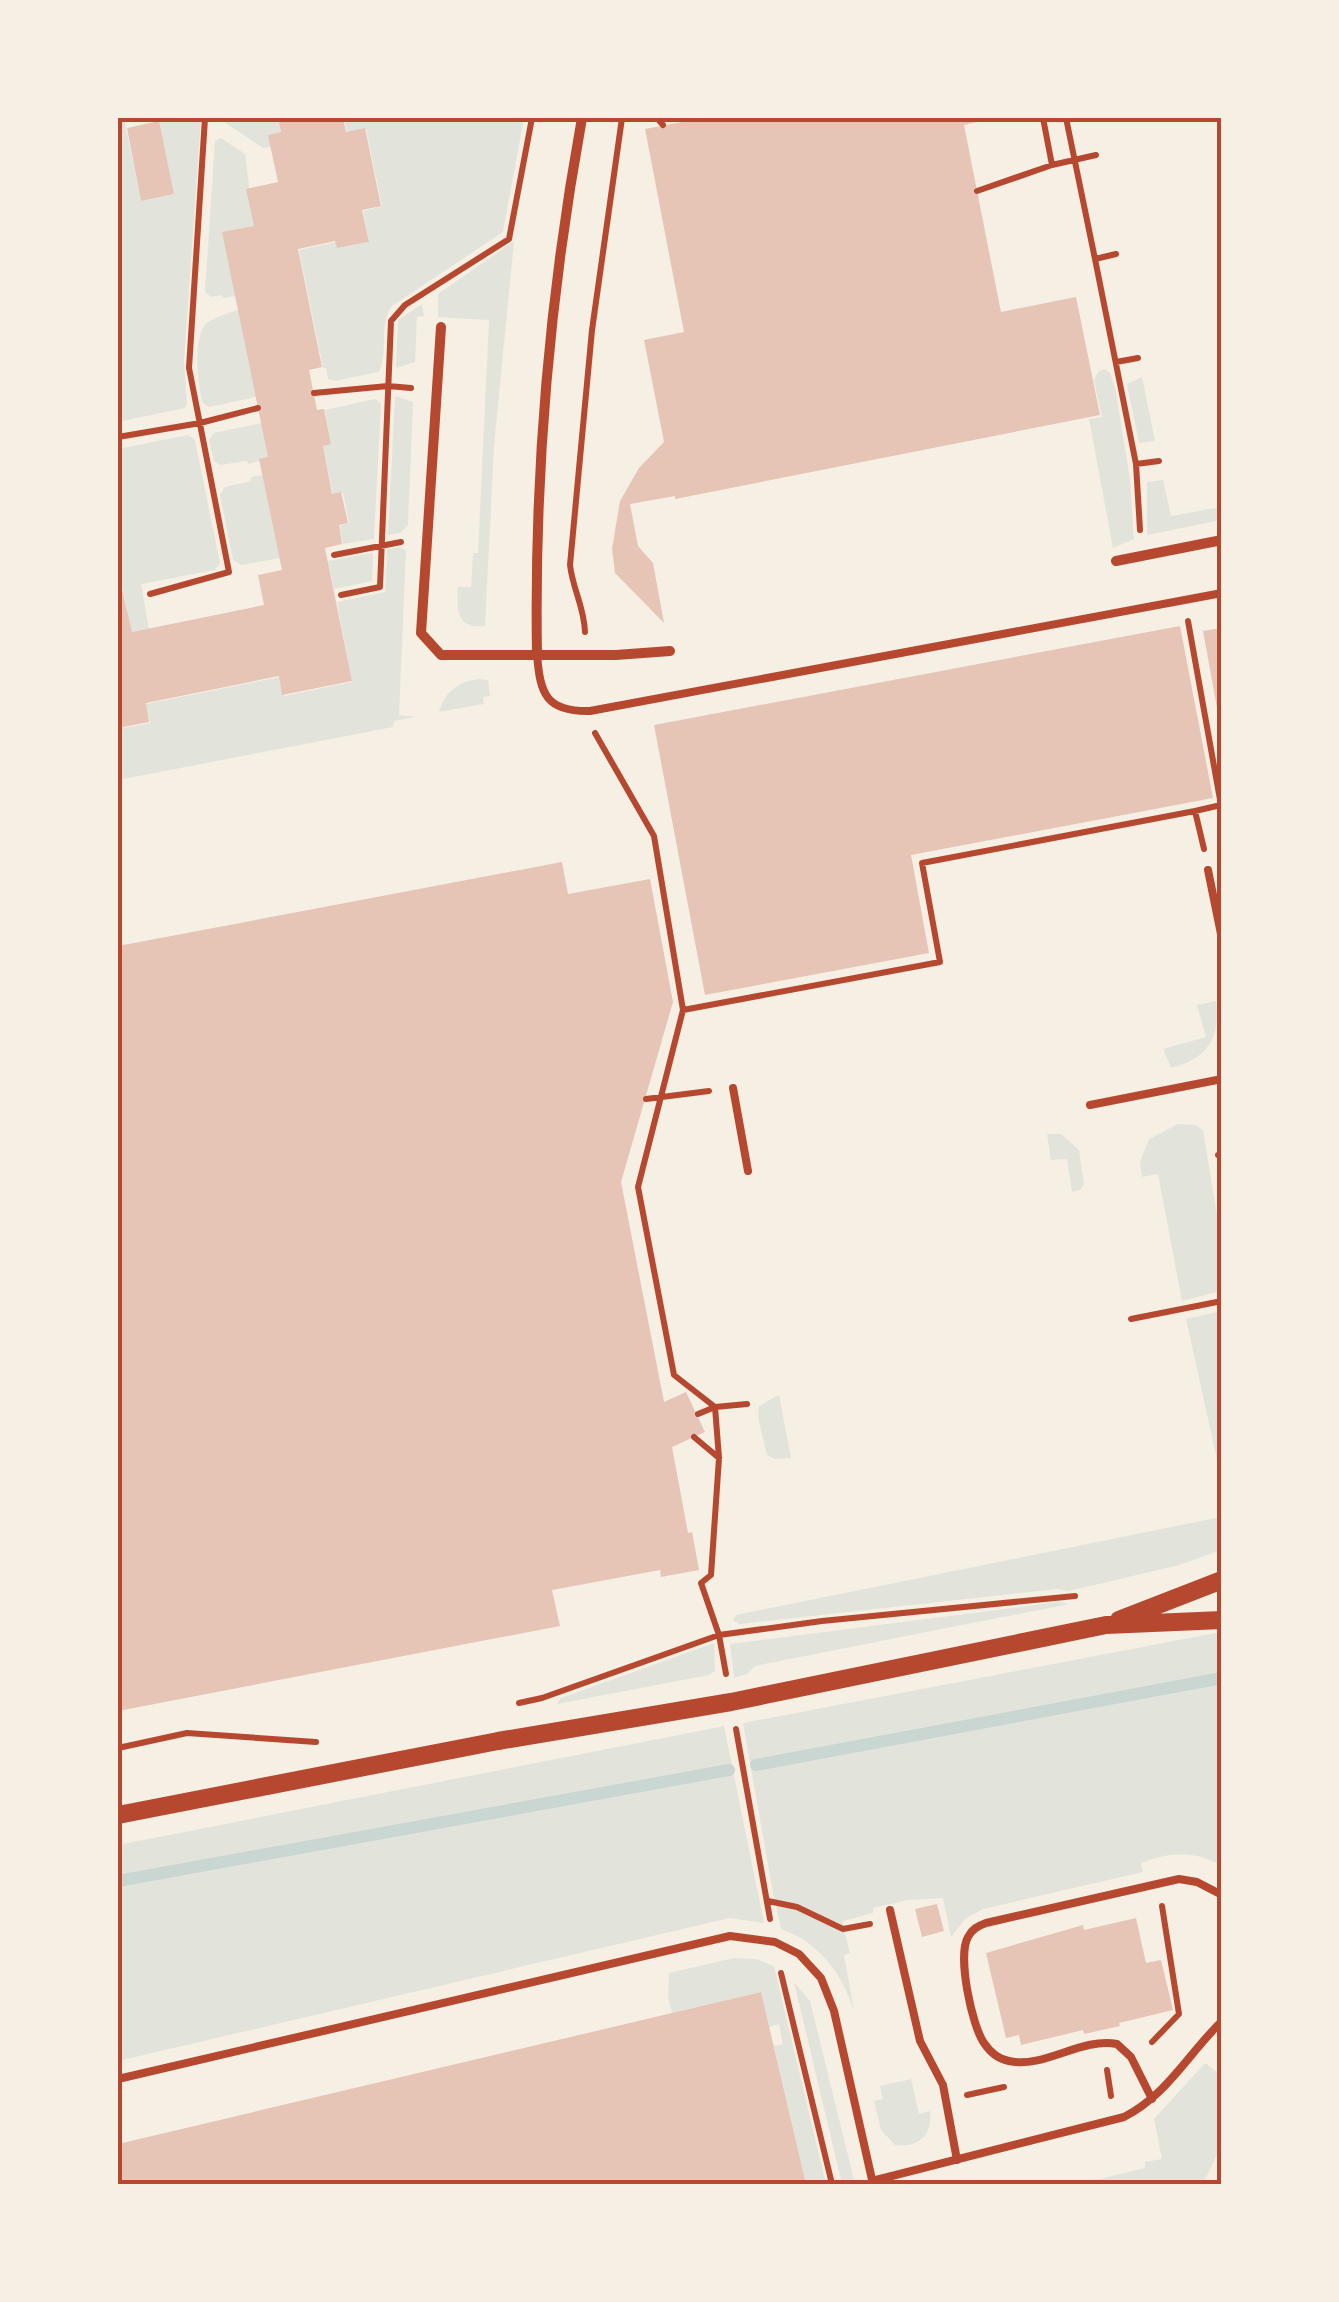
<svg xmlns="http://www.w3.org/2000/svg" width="1339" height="2302" font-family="'IBM Plex Serif',serif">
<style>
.green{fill:#e2e4dc}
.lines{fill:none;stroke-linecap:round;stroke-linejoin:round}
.stream{stroke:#c9d6d2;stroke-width:12}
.building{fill:#e6c5b7}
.path{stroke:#b5482f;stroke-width:6}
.service{stroke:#b5482f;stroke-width:8}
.minor{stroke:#b5482f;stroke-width:10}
.tertiary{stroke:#b5482f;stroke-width:18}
.neatline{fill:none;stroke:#b5482f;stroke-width:4}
</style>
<rect width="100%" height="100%" fill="#f6efe4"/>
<!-- green -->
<path class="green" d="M 118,118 L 124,118 L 141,201 L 174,194 L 156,118 L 201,118 L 184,361 L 187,404 L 185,408 L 118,422 Z
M 218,118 L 278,118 L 281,133 L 271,147 L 263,148 Z
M 344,118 L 524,118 L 503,232 L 392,306 C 378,326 389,351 379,372 L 335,381 L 328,379 L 326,368 L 323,368 L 299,250 L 336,242 L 338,248 L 369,242 L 363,211 L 382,206 L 366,129 L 347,133 Z
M 221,138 L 245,154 L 254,226 L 236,296 L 223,298 L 222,295 L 211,297 L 205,292 L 215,141 Z
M 514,241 L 494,446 L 485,626 C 457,630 456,609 458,587 L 471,587 L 473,553 L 478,553 L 489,320 L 438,317 L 438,294 Z
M 422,304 L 424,316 L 417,317 L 415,362 L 396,368 L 398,320 Z
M 239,310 L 256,397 L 209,407 L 202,402 C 198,380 193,346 204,326 C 207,320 233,311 239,310 Z
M 1105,369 L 1110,373 L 1115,387 L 1130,479 L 1134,539 L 1113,548 L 1089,419 L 1102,417 L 1094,380 L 1099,371 Z
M 1142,377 L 1155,441 L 1139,443 L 1127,384 Z
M 395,396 L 413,402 L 408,525 L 400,533 L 388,535 Z
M 375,399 L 381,404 L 374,539 L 343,544 L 339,526 L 349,523 L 343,493 L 333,495 L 323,446 L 331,444 L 325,410 Z
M 262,423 L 269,458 L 248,464 L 247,461 L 220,465 L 214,461 L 209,440 L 214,433 Z
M 188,435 L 195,440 L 220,563 L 215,570 L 141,584 L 149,629 L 131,633 L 118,563 L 118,449 Z
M 263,475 L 280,558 L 241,565 L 233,560 L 220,495 L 225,487 L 251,481 L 251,477 Z
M 1163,480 L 1171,516 L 1221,507 L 1221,520 L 1147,535 L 1147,482 Z
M 399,547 L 406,550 L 399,715 L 415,717 L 394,721 L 393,727 L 118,780 L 118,729 L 150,723 L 146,704 L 280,677 L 284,696 L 352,682 L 337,602 L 385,592 L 387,550 Z
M 373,553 L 372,581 L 334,589 L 328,561 Z
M 478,679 L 488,680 L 490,696 L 483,697 L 484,704 L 439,712 C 445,692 457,682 478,679 Z
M 1216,1001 C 1221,1038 1207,1059 1171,1068 L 1163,1049 L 1206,1037 L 1197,1005 Z
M 1178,1124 L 1195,1125 L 1203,1130 L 1221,1239 L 1221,1291 L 1182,1301 L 1158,1174 L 1142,1177 L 1140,1162 L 1149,1139 Z
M 1047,1134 L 1061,1134 L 1079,1150 L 1084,1184 L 1080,1190 L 1072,1192 L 1067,1159 L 1051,1160 Z
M 1221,1311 L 1222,1311 L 1221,1478 L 1186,1319 Z
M 779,1395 L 791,1458 L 775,1459 L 767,1455 L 758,1418 L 759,1406 Z
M 1221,1517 L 1221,1550 L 1179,1565 L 1069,1591 L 1057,1589 L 739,1624 L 733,1620 L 736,1615 Z
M 1059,1602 L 1069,1604 L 755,1666 L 747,1674 L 734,1678 L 730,1644 Z
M 1216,1633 L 1221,1635 L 1221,1865 C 1192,1850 1171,1852 1141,1863 L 1143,1872 L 983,1909 L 965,1919 L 951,1937 L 943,1898 L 908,1900 L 873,1908 L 873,1913 L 843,1921 L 843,1925 L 774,1899 L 743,1723 Z
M 714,1643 L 715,1671 L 709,1675 L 557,1704 L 561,1698 Z
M 724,1726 L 764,1923 L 730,1918 L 118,2061 L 118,1845 Z
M 776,1905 L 794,1908 L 845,1933 L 850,1953 L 844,1955 L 854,2011 C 842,1973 819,1942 781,1929 Z
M 734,1958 L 756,1959 L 774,1966 L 826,2184 L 806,2184 L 774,2046 L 783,2044 L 779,2024 L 769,2027 L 761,1992 L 672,2013 L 668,1998 L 669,1973 Z
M 794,1982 L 810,2001 L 855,2184 L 842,2184 Z
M 1205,2063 L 1221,2075 L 1221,2146 L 1203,2184 L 1079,2184 L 1145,2168 L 1145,2162 L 1162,2159 L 1154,2119 Z
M 911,2079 L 919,2114 L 930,2111 C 933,2135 919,2148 895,2145 L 881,2130 L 874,2101 L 883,2099 L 880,2086 Z"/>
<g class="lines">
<!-- stream -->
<path class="stream" d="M 756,1765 L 1222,1678
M 118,1881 L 729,1770"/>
</g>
<!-- building -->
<path class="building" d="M 278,118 L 343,118 L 346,132 L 365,128 L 381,206 L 362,210 L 369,242 L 337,248 L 335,241 L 298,249 L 322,367 L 309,370 L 317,410 L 324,409 L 331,444 L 323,446 L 332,494 L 341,492 L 348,523 L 339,525 L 342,544 L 325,548 L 352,681 L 282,695 L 279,676 L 146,703 L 149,722 L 118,728 L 118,573 L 132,632 L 264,605 L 258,575 L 282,570 L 259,459 L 268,457 L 222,232 L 254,226 L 246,189 L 278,182 L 268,135 L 281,132 Z
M 681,118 L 993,118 L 964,125 L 1001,312 L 1076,297 L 1100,415 L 675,499 L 675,496 L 630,504 L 638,546 L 653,563 L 664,623 L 615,573 L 612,549 L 620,501 L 639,468 L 664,442 L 644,340 L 684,332 L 645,129 L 682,122 Z
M 159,121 L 174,194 L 141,201 L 127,128 Z
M 1180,626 L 1213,798 L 911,855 L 929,953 L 705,995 L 654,725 Z
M 1222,628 L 1222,707 L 1217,708 L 1203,631 Z
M 562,862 L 568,894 L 650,879 L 673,1002 L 621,1182 L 664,1402 L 686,1392 L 705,1432 L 672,1447 L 688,1533 L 692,1532 L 699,1570 L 661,1577 L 660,1570 L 552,1590 L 560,1626 L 118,1711 L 118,946 Z
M 937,1904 L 944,1931 L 922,1937 L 915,1909 Z
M 1136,1918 L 1146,1963 L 1161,1960 L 1173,2010 L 1119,2023 L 1120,2026 L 1084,2034 L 1083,2030 L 1021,2045 L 1019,2035 L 1006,2038 L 986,1953 L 1083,1925 L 1084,1930 Z
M 761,1992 L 806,2184 L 118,2184 L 118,2144 Z"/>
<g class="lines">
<!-- path -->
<path class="path" d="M 657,118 L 663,125
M 1043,118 L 1052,165 L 1096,155
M 1066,118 L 1095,259
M 977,191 L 1052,165
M 1116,254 L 1095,259 L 1136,464 L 1140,530
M 1116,362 L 1138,358
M 314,393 L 388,386 L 411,388
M 118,437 L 200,423 L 258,408
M 1136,464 L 1159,461
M 334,555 L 401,542
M 150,594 L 229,572 L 189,368 L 205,118
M 341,595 L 380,587 L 391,321 L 405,305 L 509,239 L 532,118
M 1188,621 L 1221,805 L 1195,811 L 1204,849
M 585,632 C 584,606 573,590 570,565 L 592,330 L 622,118
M 595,733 L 654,836 L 683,1010 L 638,1187 L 674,1375 L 715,1407 L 747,1404
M 683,1010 L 940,962 L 922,863 L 1195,811
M 646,1099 L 709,1091
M 1218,1155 L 1222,1154
M 1131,1319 L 1222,1301
M 698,1414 L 715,1407 L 719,1458 L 711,1575 L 701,1583 L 719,1635 L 726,1674
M 694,1437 L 719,1458
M 519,1703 L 542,1698 L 719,1635 L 822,1621 L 1075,1596
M 736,1729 L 770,1919
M 118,1748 L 187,1733 L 316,1742
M 768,1901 L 797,1907 L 843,1929 L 870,1924
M 781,1973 L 832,2184
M 1152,2042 L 1179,2014 L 1162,1906
M 1107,2070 L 1111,2096
M 967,2095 L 1004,2087"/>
<!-- service -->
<path class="service" d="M 537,654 C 540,694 546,712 590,711 L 1222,593
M 1208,870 L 1222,939
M 733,1088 L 748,1171
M 1090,1105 L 1222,1079
M 890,1910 L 920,2041 L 943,2085 L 957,2160
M 118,2079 L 730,1936 L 775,1942 L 799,1954 L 821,1978 L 834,2011 L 873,2184
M 1152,2099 L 1131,2057 L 1117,2044 C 1081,2037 1044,2069 1009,2061 C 998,2059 990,2052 984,2043 C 972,2026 957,1956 968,1937 C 972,1929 978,1926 986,1923 L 1179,1879 L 1197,1882 L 1222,1895
M 872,2181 L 1124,2117 C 1167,2095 1188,2054 1222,2021"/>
<!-- minor -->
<path class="minor" d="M 441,327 L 421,633 L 441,655 L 616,655 L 670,651
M 1116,561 L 1222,540
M 537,654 C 534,475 550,293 582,118"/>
<!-- tertiary -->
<path class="tertiary" d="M 1119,1620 L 1222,1580
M 118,1815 L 498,1741 L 731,1702 L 1106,1625 L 1222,1620"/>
</g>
<!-- border -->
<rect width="1339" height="2302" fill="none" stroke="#f6efe4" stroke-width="240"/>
<rect x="120" y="120" width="1099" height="2062" class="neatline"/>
</svg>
